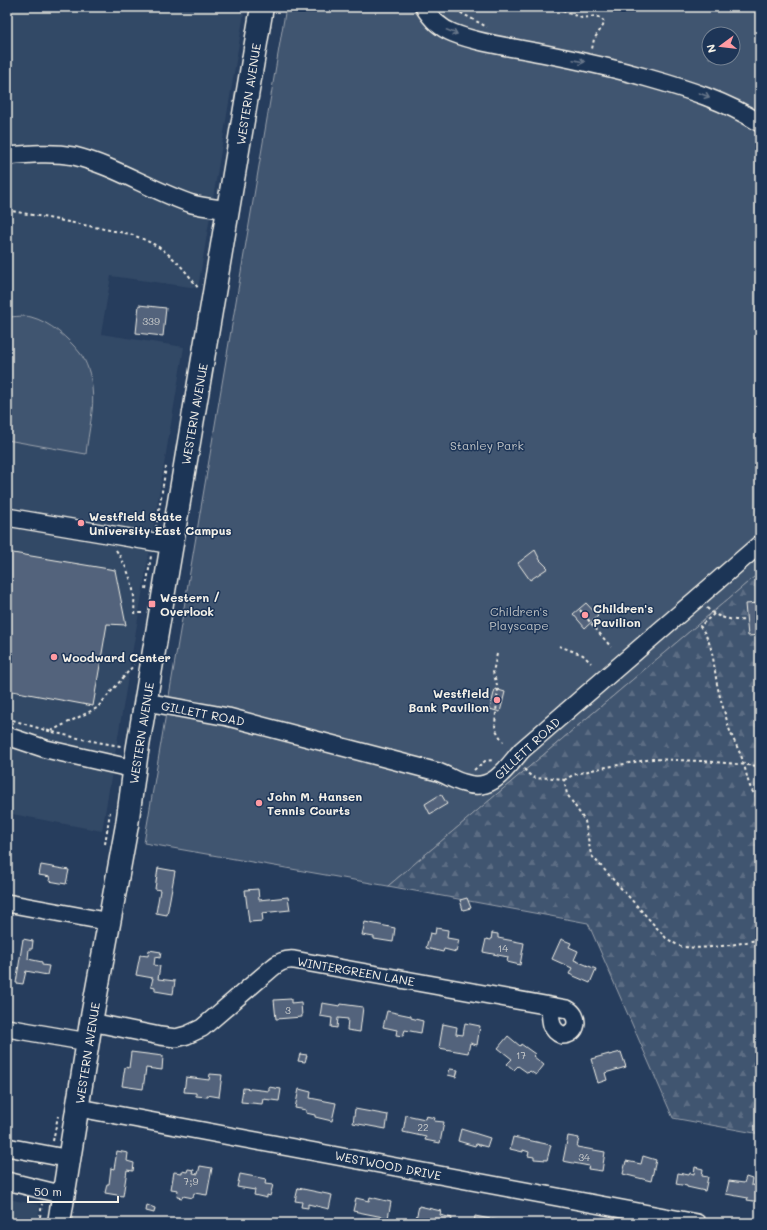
<svg xmlns="http://www.w3.org/2000/svg" width="767" height="1230" font-family="Mali,sans-serif">
<style>
.built{fill:#334966}
.green{fill:#40546f;stroke:#9aa2ac;fill-rule:evenodd}
.forest{fill:url(#forest-firs);stroke:#9aa2ac}
.building{fill:#52647b;stroke:#f4f1e8}
.lines{fill:none;stroke-linecap:round;stroke-linejoin:round}
.minor-casing{stroke:#f4f1e8;stroke-width:20}
.major-casing{stroke:#f4f1e8;stroke-width:25}
.path{stroke:#f4f1e8;stroke-width:2;stroke-dasharray:3 3;stroke-linecap:butt}
.minor{stroke:#1d3557;stroke-width:17}
.major{stroke:#1d3557;stroke-width:22}
.oneway{stroke:#68778a}
.poi-dot{fill:#ff9aa2;stroke:#1d3557;stroke-width:1.5}
.labels{text-anchor:middle;dominant-baseline:central;stroke-width:3;stroke-linejoin:round;paint-order:stroke}
.number-label{font-size:10px;fill:#cccecd}
.street-label{font-size:12px;fill:#f4f1e8;stroke:#1d3557}
.park-label{font-size:12px;fill:#bec2c4;stroke:#1d3557}
.poi-label{font-size:12px;font-weight:bold;fill:#f4f1e8;stroke:#1d3557;text-anchor:start}
</style>
<defs>
<pattern id="forest-firs" width="22" height="20" patternUnits="userSpaceOnUse"><rect width="22" height="20" fill="#40546f"/><path d="M5 1l3.5 6h-7zM16 11l3.5 6h-7z" fill="#5c6d84"/></pattern>
</defs>
<rect width="100%" height="100%" fill="#263d5d"/>
<filter id="ink" filterUnits="userSpaceOnUse"><feTurbulence type="fractalNoise" baseFrequency=".025" numOctaves="2"/><feDisplacementMap in="SourceGraphic" scale="8" xChannelSelector="R" yChannelSelector="G"/><feConvolveMatrix kernelMatrix="1 2 1 2 8 2 1 2 1" color-interpolation-filters="sRGB"/></filter>
<g filter="url(#ink)">
<!-- built -->
<path class="built" d="M 7,7 L 245,7 L 198,288 L 111,276 L 101,334 L 184,347 L 102,831 L 7,813 Z
M 7,1199 L 40,1205 L 37,1223 L 7,1223 Z"/>
<!-- green -->
<path class="green" d="M 286,7 L 760,7 L 760,572 L 388,886 L 144,843 ZM 709,34 L 733,34 L 733,58 L 709,58 Z
M 7,317 C 15,317 24,315 31,317 C 50,322 68,338 80,353 C 87,362 91,376 92,387 C 95,409 88,432 86,454 L 7,440 Z"/>
<!-- forest -->
<path class="forest" d="M 760,572 L 760,1134 L 673,1118 L 588,923 L 388,886 Z"/>
<!-- building -->
<path class="building" d="M 139,305 L 166,308 L 163,336 L 136,333 Z
M 535,550 L 540,560 L 548,568 L 530,580 L 518,563 Z
M 7,552 L 115,570 L 126,625 L 107,624 L 93,706 L 7,690 Z
M 586,603 L 598,616 L 585,628 L 573,614 Z
M 760,603 L 760,635 L 748,636 L 745,604 Z
M 495,689 L 505,692 L 500,712 L 490,709 Z
M 441,794 L 447,804 L 430,814 L 425,804 Z
M 41,865 L 69,870 L 66,884 L 49,881 L 50,877 L 39,875 Z
M 158,868 L 175,871 L 167,915 L 156,913 L 160,890 L 155,889 Z
M 258,889 L 259,900 L 288,897 L 290,910 L 262,913 L 263,921 L 249,922 L 245,890 Z
M 467,898 L 471,908 L 463,910 L 460,900 Z
M 365,922 L 395,928 L 393,942 L 374,939 L 374,937 L 362,935 Z
M 436,928 L 448,930 L 447,938 L 459,940 L 456,952 L 444,949 L 443,952 L 426,948 L 430,933 L 435,934 Z
M 492,933 L 498,934 L 498,938 L 524,943 L 520,965 L 507,962 L 508,957 L 483,952 L 486,939 L 491,940 Z
M 23,939 L 33,941 L 32,949 L 29,949 L 28,959 L 42,962 L 42,965 L 49,966 L 47,975 L 26,971 L 23,984 L 16,983 Z
M 561,939 L 571,943 L 569,947 L 578,951 L 574,960 L 596,969 L 590,983 L 569,974 L 572,968 L 552,959 Z
M 149,950 L 161,952 L 160,958 L 155,957 L 154,965 L 160,966 L 158,979 L 175,981 L 173,994 L 155,991 L 155,987 L 151,986 L 153,978 L 136,975 L 140,955 L 148,956 Z
M 291,999 L 291,1003 L 301,1002 L 302,1017 L 276,1019 L 274,1000 Z
M 322,1003 L 340,1006 L 341,1004 L 363,1007 L 360,1032 L 347,1030 L 348,1019 L 338,1018 L 337,1028 L 331,1027 L 332,1018 L 320,1016 Z
M 387,1011 L 411,1016 L 411,1018 L 423,1021 L 421,1033 L 405,1030 L 403,1036 L 396,1035 L 397,1030 L 383,1027 Z
M 465,1023 L 480,1026 L 477,1045 L 470,1043 L 468,1053 L 439,1048 L 443,1024 L 457,1027 L 456,1034 L 463,1035 Z
M 508,1036 L 520,1046 L 521,1044 L 535,1054 L 533,1056 L 544,1065 L 536,1075 L 530,1071 L 528,1073 L 518,1066 L 514,1070 L 507,1064 L 512,1059 L 498,1048 Z
M 131,1052 L 163,1056 L 162,1070 L 146,1068 L 143,1089 L 122,1086 L 125,1067 L 129,1068 Z
M 621,1052 L 626,1067 L 605,1073 L 607,1080 L 598,1083 L 591,1059 L 609,1054 L 609,1055 Z
M 300,1054 L 307,1055 L 305,1062 L 298,1061 Z
M 450,1069 L 458,1070 L 456,1077 L 448,1075 Z
M 210,1074 L 222,1075 L 219,1097 L 207,1095 L 207,1097 L 196,1096 L 196,1093 L 184,1092 L 186,1077 L 209,1080 Z
M 269,1087 L 281,1089 L 279,1101 L 263,1099 L 262,1104 L 241,1102 L 243,1088 L 269,1091 Z
M 299,1089 L 311,1092 L 310,1098 L 336,1103 L 332,1121 L 315,1117 L 315,1115 L 306,1113 L 306,1110 L 295,1108 Z
M 355,1109 L 388,1115 L 386,1129 L 353,1123 Z
M 406,1115 L 425,1119 L 426,1116 L 435,1118 L 434,1121 L 444,1122 L 440,1143 L 425,1140 L 426,1137 L 403,1132 Z
M 461,1129 L 490,1138 L 487,1147 L 476,1144 L 475,1146 L 458,1141 Z
M 568,1136 L 579,1138 L 577,1147 L 605,1152 L 602,1171 L 588,1169 L 589,1166 L 563,1161 Z
M 513,1137 L 551,1145 L 547,1160 L 534,1159 L 534,1157 L 528,1156 L 529,1152 L 523,1150 L 523,1152 L 510,1149 Z
M 117,1151 L 128,1153 L 127,1161 L 134,1163 L 133,1171 L 127,1170 L 123,1196 L 105,1193 L 107,1184 L 109,1184 L 111,1168 L 114,1169 Z
M 643,1156 L 656,1160 L 651,1181 L 623,1174 L 626,1161 L 641,1164 Z
M 200,1166 L 212,1168 L 207,1195 L 194,1193 L 193,1198 L 183,1196 L 182,1198 L 177,1197 L 178,1190 L 171,1189 L 174,1172 L 182,1173 L 182,1171 L 187,1172 L 188,1169 L 194,1170 L 193,1173 L 198,1174 Z
M 695,1167 L 703,1169 L 702,1176 L 708,1177 L 705,1191 L 687,1187 L 687,1186 L 676,1184 L 678,1173 L 689,1175 L 690,1173 L 694,1174 Z
M 240,1174 L 266,1179 L 265,1184 L 273,1185 L 270,1196 L 267,1195 L 267,1198 L 254,1195 L 255,1190 L 237,1187 Z
M 746,1177 L 752,1179 L 751,1185 L 760,1186 L 760,1202 L 747,1200 L 748,1198 L 726,1194 L 729,1181 L 744,1183 Z
M 298,1188 L 332,1195 L 329,1209 L 308,1204 L 308,1208 L 301,1207 L 302,1202 L 295,1201 Z
M 370,1197 L 391,1202 L 388,1218 L 353,1211 L 356,1198 L 369,1201 Z
M 147,1205 L 155,1208 L 154,1213 L 146,1211 Z
M 419,1206 L 441,1211 L 440,1215 L 452,1218 L 451,1223 L 415,1223 Z
M 475,1216 L 511,1223 L 474,1223 Z"/>
<g class="lines">
<defs>
<path id="minor" d="M 424,7 C 431,19 440,28 453,33 C 481,44 512,47 541,53 C 577,60 613,68 648,78 C 687,89 725,101 760,123
M 7,156 C 29,154 52,152 74,156 C 115,166 152,191 192,204 C 204,207 216,208 228,210
M 7,517 L 172,545
M 146,702 L 228,717 L 438,772 C 447,775 455,781 464,783 C 493,793 506,768 522,750 L 760,544
M 7,736 L 46,749 L 134,769
M 7,903 L 110,922
M 91,1022 L 160,1036 L 176,1038 L 187,1035 L 202,1028 L 272,968 C 279,962 285,959 294,960 L 567,1009 C 581,1016 578,1035 562,1035 C 549,1030 551,1018 550,1006
M 7,1028 L 88,1042
M 79,1108 L 697,1223
M 7,1147 L 70,1159
M 7,1181 L 64,1195"/>
<path id="major" d="M 59,1223 L 91,1022 L 127,825 L 136,758 L 262,7"/>
</defs>
<!-- minor casing -->
<use href="#minor" class="minor-casing"/>
<!-- major casing -->
<use href="#major" class="major-casing"/>
<!-- path -->
<path class="path" d="M 450,7 L 487,27
M 551,7 L 582,18 L 596,16 L 602,19 L 604,22 L 603,26 L 594,39 L 592,49
M 7,210 L 130,234 C 138,237 146,240 153,244 C 171,253 187,272 198,288
M 156,528 L 166,467
M 116,550 C 129,570 136,589 134,613 L 142,613
M 146,589 L 151,556
M 707,608 C 716,618 733,621 746,620
M 580,610 L 611,647
M 714,614 L 700,626 C 714,645 713,662 717,684 C 720,699 725,713 729,728 C 733,741 741,752 744,765 C 748,778 748,790 760,800
M 559,646 L 583,655 L 591,663
M 497,654 L 493,672 L 498,688 L 495,725 L 496,730 L 503,742
M 7,718 C 44,731 82,740 121,746
M 51,731 L 97,708 L 134,665
M 524,769 C 537,784 538,776 554,778 C 557,778 560,779 564,780 L 567,794 L 585,821 L 591,855 L 666,938 C 671,941 675,944 680,946 C 698,951 741,944 760,939
M 474,770 L 485,761 L 494,760
M 564,780 L 573,775 L 596,769 L 652,759 L 701,761 L 760,766
M 105,844 L 110,812
M 53,1141 L 58,1116
M 7,1222 L 39,1222
M 39,1223 L 42,1204"/>
<!-- minor -->
<use href="#minor" class="minor"/>
<!-- major -->
<use href="#major" class="major"/>
</g>
<!-- one-way arrows -->
<defs><path id="oneway-shaft" d="M-6 0H5M1.5-3L5.5 0L1.5 3" fill="none" stroke-width="1.6" stroke-linecap="round" stroke-linejoin="round"/></defs>
<g class="oneway">
<use href="#oneway-shaft" transform="translate(452 32) rotate(22)"/>
<use href="#oneway-shaft" transform="translate(579 61) rotate(12)"/>
<use href="#oneway-shaft" transform="translate(704 95) rotate(21)"/>
</g>
</g>
<!-- markers -->
<g class="poi-dot">
<circle cx="81" cy="523" r="4"/>
<rect x="148" y="600" width="8" height="8" rx="2"/>
<circle cx="585" cy="615" r="4"/>
<circle cx="54" cy="657" r="4"/>
<circle cx="497" cy="700" r="4"/>
<circle cx="259" cy="803" r="4"/>
</g>
<g class="labels">
<!-- number labels -->
<g class="number-label">
<text x="151" y="321">339</text>
<text x="503" y="948">14</text>
<text x="288" y="1010">3</text>
<text x="521" y="1055">17</text>
<text x="423" y="1127">22</text>
<text x="584" y="1157">34</text>
<text x="191" y="1181">7;9</text>
</g>
<!-- street labels -->
<g class="street-label">
<text transform="translate(248 94) rotate(-81)">WESTERN AVENUE</text>
<text transform="translate(194 414) rotate(-80)">WESTERN AVENUE</text>
<text transform="translate(203 713) rotate(11)">GILLETT ROAD</text>
<text transform="translate(141 733) rotate(-81)">WESTERN AVENUE</text>
<text transform="translate(527 748) rotate(-43)">GILLETT ROAD</text>
<text transform="translate(356 971) rotate(10)">WINTERGREEN LANE</text>
<text transform="translate(87 1053) rotate(-81)">WESTERN AVENUE</text>
<text transform="translate(388 1165) rotate(11)">WESTWOOD DRIVE</text>
</g>
<!-- park labels -->
<g class="park-label">
<text x="487" y="445">Stanley Park</text>
<text x="519" y="611">Children's<tspan x="519" dy="14">Playscape</tspan></text>
</g>
<!-- poi labels -->
<g class="poi-label">
<text x="89" y="516">Westfield State<tspan x="89" dy="14">University East Campus</tspan></text>
<text x="160" y="597">Western /<tspan x="160" dy="14">Overlook</tspan></text>
<text x="593" y="608">Children's<tspan x="593" dy="14">Pavilion</tspan></text>
<text x="62" y="657">Woodward Center</text>
<text x="489" y="693" text-anchor="end">Westfield<tspan x="489" dy="14">Bank Pavilion</tspan></text>
<text x="267" y="796">John M. Hansen<tspan x="267" dy="14">Tennis Courts</tspan></text>
</g>
</g>
<!-- margin -->
<rect width="767" height="1230" fill="none" stroke="#1d3557" stroke-width="24"/>
<rect x="12" y="12" width="743" height="1206" fill="none" stroke="#f4f1e8" stroke-width="1.5" filter="url(#ink)"/>
<!-- north arrow -->
<g transform="translate(721 46) rotate(255)"><circle r="19" fill="#1d3557" stroke="#738091"/>
<path d="M0-3L7 15L0 10L-7 15Z" fill="#ff9aa2"/>
<text y="-6" font-size="11" font-weight="bold" text-anchor="middle" fill="#f4f1e8">N</text>
</g>
<!-- scale -->
<path d="M28 1196v6h90v-6" fill="none" stroke="#f4f1e8" stroke-width="2"/>
<text x="34" y="1196" font-size="12" fill="#f4f1e8" stroke="#1d3557" stroke-width="3" paint-order="stroke">50 m</text>
</svg>
